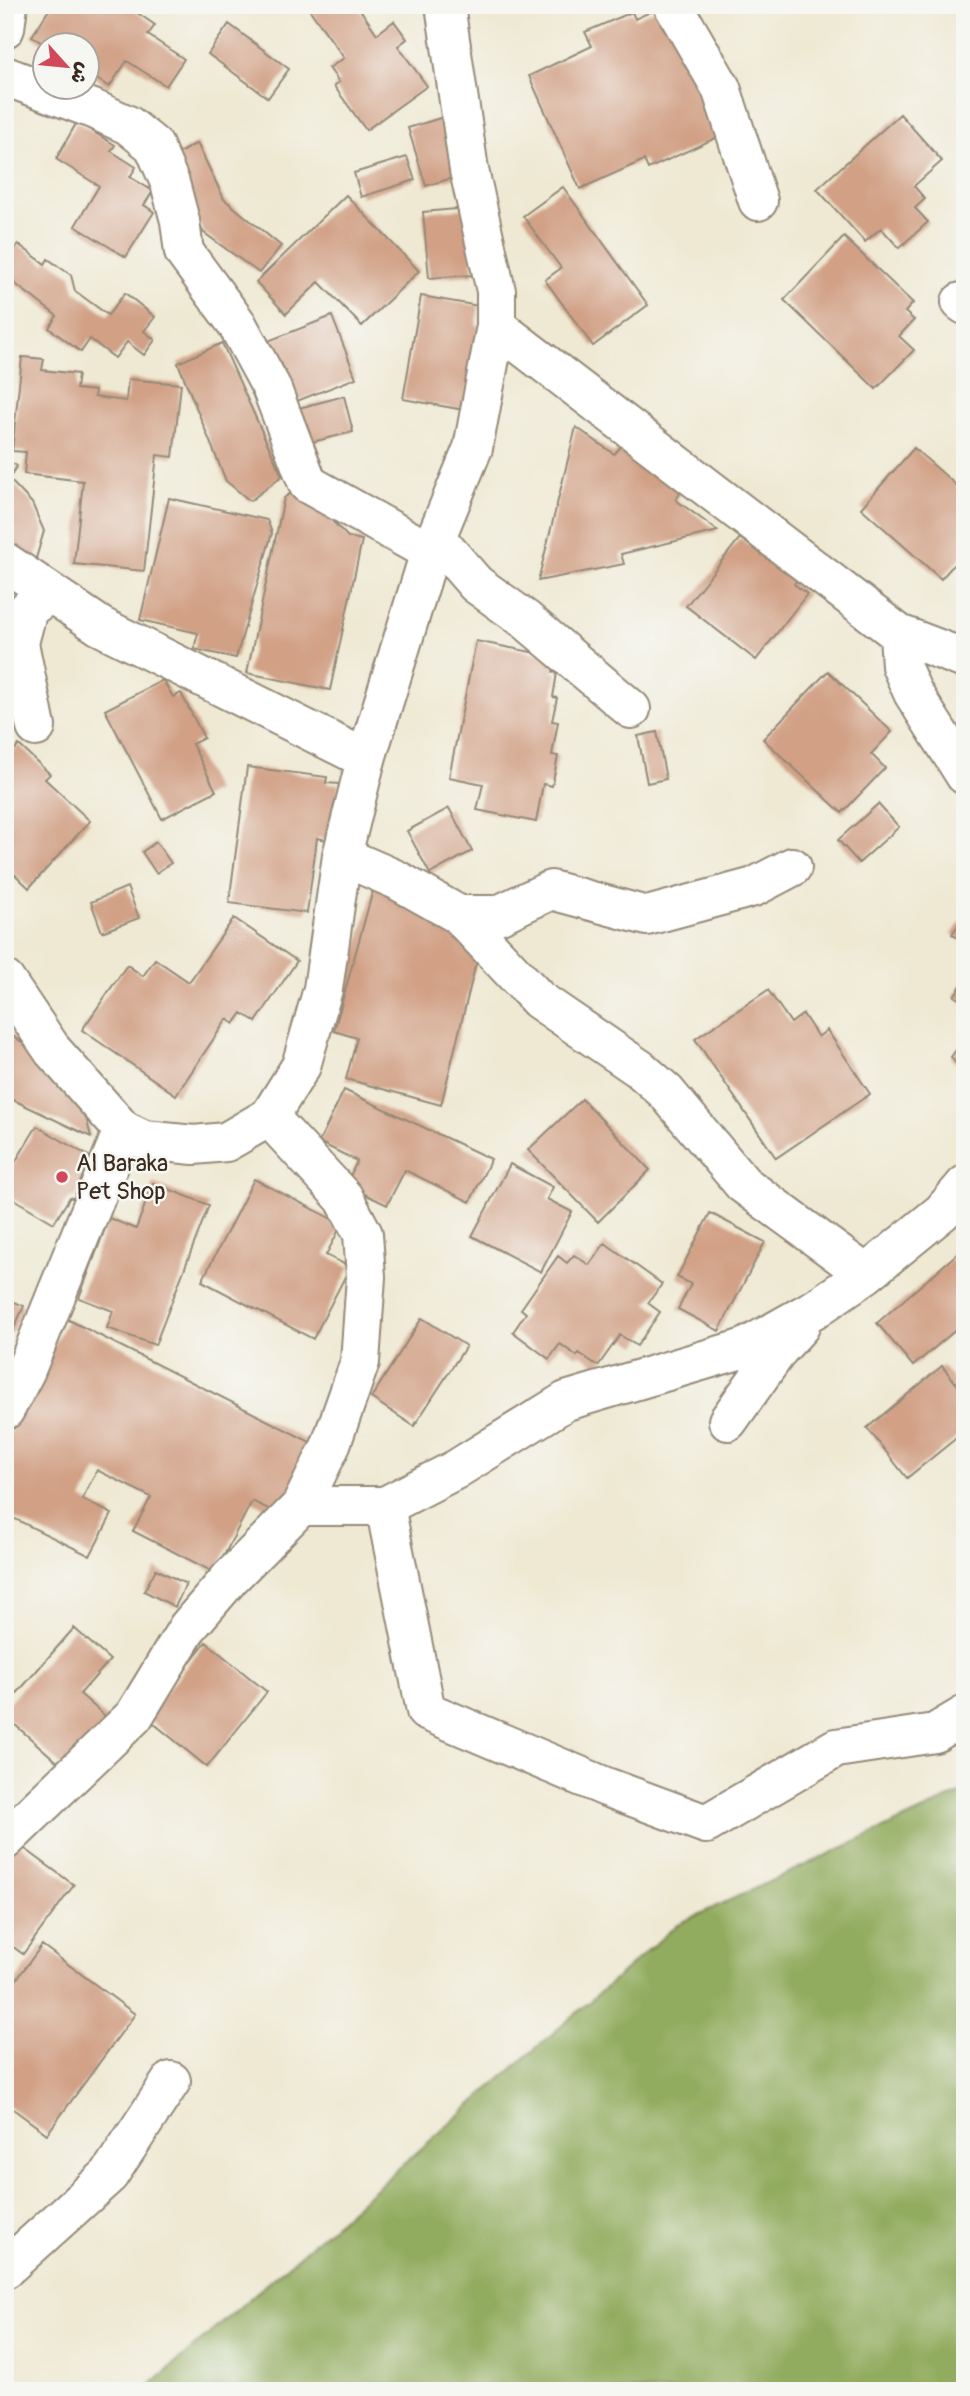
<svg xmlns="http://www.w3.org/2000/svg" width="970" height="2396" font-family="Pangolin,'Playpen Sans Arabic',sans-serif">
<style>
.forest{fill:#92ac5f;stroke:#666b3e;stroke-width:2}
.building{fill:#d1a085}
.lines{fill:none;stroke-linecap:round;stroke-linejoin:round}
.minor-casing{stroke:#958a78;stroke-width:42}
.major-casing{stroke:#958a78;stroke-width:42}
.minor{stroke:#fff;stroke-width:38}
.major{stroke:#fff;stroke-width:38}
.poi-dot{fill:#d1495b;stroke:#f6f6f2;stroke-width:2.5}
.labels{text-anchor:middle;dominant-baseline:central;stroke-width:5;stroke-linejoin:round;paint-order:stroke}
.poi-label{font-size:24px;fill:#3b2a1e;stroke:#f6f6f2;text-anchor:start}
</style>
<rect width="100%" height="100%" fill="#f6f6f2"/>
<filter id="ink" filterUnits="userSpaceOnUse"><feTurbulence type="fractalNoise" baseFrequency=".0143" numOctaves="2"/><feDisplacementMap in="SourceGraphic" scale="14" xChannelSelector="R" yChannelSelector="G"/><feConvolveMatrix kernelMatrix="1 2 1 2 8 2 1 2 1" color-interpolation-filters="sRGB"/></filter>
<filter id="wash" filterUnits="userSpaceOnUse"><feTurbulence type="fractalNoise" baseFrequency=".00686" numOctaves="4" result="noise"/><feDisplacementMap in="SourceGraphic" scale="28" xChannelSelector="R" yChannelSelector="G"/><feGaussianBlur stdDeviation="1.57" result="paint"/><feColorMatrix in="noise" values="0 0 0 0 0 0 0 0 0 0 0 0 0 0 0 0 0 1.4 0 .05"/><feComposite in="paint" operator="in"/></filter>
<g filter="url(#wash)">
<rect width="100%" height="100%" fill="#efe9d3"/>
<!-- forest -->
<path class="forest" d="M 965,1791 L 965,2391 L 144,2391 L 678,1924 Z"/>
<g id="blocks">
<!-- building -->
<path class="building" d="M 52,5 L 140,5 L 136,12 L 155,25 L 148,35 L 184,59 L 166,86 L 127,61 L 109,87 L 88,73 L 88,46 L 46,46 L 32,36 Z
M 315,5 L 357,5 L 377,34 L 394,21 L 407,39 L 398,46 L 427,86 L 366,130 L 334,86 L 339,82 L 329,68 L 344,58 L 309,9 Z
M 663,6 L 706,101 L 718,137 L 648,169 L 644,160 L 580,189 L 529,76 L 592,46 L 585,32 L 632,12 L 635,19 Z
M 229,24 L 289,69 L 268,98 L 208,54 Z
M 900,114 L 942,161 L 914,186 L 925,199 L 915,208 L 928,222 L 899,248 L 881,228 L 865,242 L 817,189 Z
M 447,116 L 465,174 L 426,186 L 408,128 Z
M 77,122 L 115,145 L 111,151 L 136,167 L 130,177 L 153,191 L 144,205 L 154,212 L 126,257 L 75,226 L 99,186 L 56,159 Z
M 197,143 L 224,199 L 281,246 L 259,273 L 203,232 L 168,159 Z
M 407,157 L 415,180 L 361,197 L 354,173 Z
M 563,187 L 648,305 L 593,346 L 545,280 L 561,268 L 523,216 Z
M 346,195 L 419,271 L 362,326 L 319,282 L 286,314 L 256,282 Z
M 467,208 L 473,275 L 429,278 L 423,212 Z
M 844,237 L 913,303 L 905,312 L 914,320 L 899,336 L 914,350 L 876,389 L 784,300 Z
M 5,244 L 14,250 L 18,244 L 45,264 L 48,259 L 71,275 L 75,291 L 108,315 L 125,293 L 155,317 L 144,331 L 155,340 L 144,355 L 127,342 L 115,358 L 90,339 L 81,352 L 49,328 L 57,316 L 5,276 Z
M 421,296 L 479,306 L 476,325 L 479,326 L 464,410 L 403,399 Z
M 332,316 L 356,378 L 292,403 L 268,341 Z
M 222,343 L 282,476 L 250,501 L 226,481 L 178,363 Z
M 22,357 L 44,359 L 42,370 L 78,374 L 76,389 L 95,391 L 94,397 L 126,401 L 128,379 L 181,384 L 173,457 L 157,455 L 144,571 L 74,564 L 83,481 L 24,474 L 26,452 L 12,451 Z
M 344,396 L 353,432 L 308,443 L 299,408 Z
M 576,427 L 614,454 L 622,445 L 681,491 L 676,500 L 718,531 L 621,554 L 624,564 L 538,581 Z
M 914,448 L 965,493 L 965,552 L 941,579 L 861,508 Z
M 5,459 L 17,466 L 9,479 L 32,503 L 44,531 L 34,565 L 5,544 Z
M 299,487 L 348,537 L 362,540 L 330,690 L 247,673 L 284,498 Z
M 169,498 L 267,520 L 272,533 L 236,658 L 194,649 L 198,633 L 140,620 Z
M 740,538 L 769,560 L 774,554 L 801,575 L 794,584 L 807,594 L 756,660 L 686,606 Z
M 5,571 L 24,590 L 5,609 Z
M 476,641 L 556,657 L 553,672 L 557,673 L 553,697 L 557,698 L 552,721 L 558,722 L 552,755 L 558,756 L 552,786 L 543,784 L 536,822 L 477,810 L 483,784 L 449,777 Z
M 828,671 L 892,732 L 871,754 L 885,768 L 842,813 L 763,739 Z
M 163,680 L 173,697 L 181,693 L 204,738 L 192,744 L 216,791 L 162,819 L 105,710 Z
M 657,732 L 666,779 L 647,783 L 638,736 Z
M 19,745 L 50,774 L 45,779 L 90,821 L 29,888 L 5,865 L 5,760 Z
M 247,767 L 327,777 L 326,783 L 339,784 L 332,841 L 317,838 L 307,913 L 229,903 Z
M 878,804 L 899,827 L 859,863 L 838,840 Z
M 449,808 L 472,851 L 430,874 L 407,831 Z
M 156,842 L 171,863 L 156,873 L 142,852 Z
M 375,883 L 404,891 L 400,905 L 451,927 L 451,937 L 481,943 L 441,1105 L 346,1079 L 357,1038 L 334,1031 Z
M 127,887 L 139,918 L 102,932 L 91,902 Z
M 965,916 L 965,943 L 952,934 Z
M 234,918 L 297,961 L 256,1022 L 242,1013 L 234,1024 L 227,1019 L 176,1095 L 82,1030 L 127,965 L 143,976 L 155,959 L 189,982 Z
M 965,980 L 965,1003 L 954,996 Z
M 768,990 L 791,1023 L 803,1014 L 818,1037 L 827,1030 L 870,1094 L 776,1158 L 695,1039 Z
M 12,1035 L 23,1043 L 36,1039 L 86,1117 L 91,1137 L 5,1096 L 5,1050 Z
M 965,1038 L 965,1075 L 951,1057 Z
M 344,1090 L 491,1159 L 470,1202 L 405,1170 L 387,1205 L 346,1185 L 357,1161 L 319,1142 Z
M 582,1099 L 650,1170 L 598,1222 L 528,1150 Z
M 37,1126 L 97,1161 L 74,1199 L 70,1197 L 54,1223 L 5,1194 L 5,1179 Z
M 510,1164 L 553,1187 L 547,1199 L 572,1212 L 541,1272 L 472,1236 Z
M 254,1179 L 342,1224 L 326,1255 L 350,1267 L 313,1339 L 202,1281 Z
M 153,1183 L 209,1205 L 155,1345 L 107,1328 L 113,1311 L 79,1298 L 109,1218 L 136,1229 Z
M 710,1213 L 765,1242 L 719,1331 L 678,1309 L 691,1284 L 677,1277 Z
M 605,1243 L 662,1284 L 648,1303 L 660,1312 L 637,1346 L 620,1335 L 598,1366 L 579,1353 L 577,1356 L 560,1344 L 549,1359 L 513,1332 L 526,1313 L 521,1309 L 558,1256 L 567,1263 L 574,1255 L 589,1265 Z
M 965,1247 L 965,1322 L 913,1366 L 877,1323 Z
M 5,1298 L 24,1306 L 12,1333 L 5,1330 Z
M 422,1318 L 466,1346 L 414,1426 L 371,1398 Z
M 67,1319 L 318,1446 L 283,1516 L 252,1501 L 215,1573 L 133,1531 L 151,1497 L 97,1470 L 82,1499 L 112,1514 L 90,1556 L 5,1514 L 5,1441 Z
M 942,1366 L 965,1394 L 965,1431 L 907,1478 L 867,1428 Z
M 156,1569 L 186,1584 L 175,1607 L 144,1591 Z
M 74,1628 L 110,1660 L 80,1694 L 113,1723 L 70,1773 L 5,1716 L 5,1707 Z
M 206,1642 L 267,1692 L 207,1767 L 146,1717 Z
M 13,1840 L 74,1885 L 23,1954 L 5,1941 L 5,1850 Z
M 42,1945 L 135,2014 L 47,2134 L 5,2103 L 5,1995 Z"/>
</g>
</g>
<g filter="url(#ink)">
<use href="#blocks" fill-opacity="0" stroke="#958a78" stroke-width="2"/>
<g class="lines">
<defs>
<path id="minor" d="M 673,5 L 721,88 L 758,201
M 5,28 L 8,5
M 5,76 L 93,109 L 128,125 L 154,146 L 170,183 L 180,221 L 184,252 L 237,324 L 271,387 L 308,484 L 430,552
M 961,302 L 965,305
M 496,326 L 899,634 L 965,659
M 436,538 L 476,584 L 526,620 L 631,709
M 5,562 L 100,626 L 366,759
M 899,634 L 901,666 L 913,693 L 965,775
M 36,727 L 19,643 L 28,609 L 49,594
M 342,856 L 397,880 L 459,915 L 539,1000 L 640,1069 L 666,1092 L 743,1184 L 866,1274
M 459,915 L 498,915 L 551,890 L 647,916 L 754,887 L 792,867
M 5,1410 L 25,1372 L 123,1130
M 728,1421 L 779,1349 L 800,1326
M 301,1506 L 385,1506 L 455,1470 L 566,1401 L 745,1348 L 818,1307 L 866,1274 L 942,1212 L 965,1185
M 385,1506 L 426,1711 L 606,1787 L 706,1824 L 836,1748 L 935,1733 L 965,1715
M 5,1840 L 134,1716 L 188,1627 L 230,1578 L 301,1506 L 330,1447 L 360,1362 L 366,1277 L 363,1234 L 344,1198 L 269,1117
M 5,2269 L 109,2175 L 171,2081"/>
<path id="major" d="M 5,980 L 53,1051 L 123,1130 L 144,1140 L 194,1145 L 226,1142 L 269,1117 L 301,1066 L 323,989 L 342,856 L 366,759 L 430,552 L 473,448 L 496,326 L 496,291 L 469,170 L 445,5"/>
</defs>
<!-- minor casing -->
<use href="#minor" class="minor-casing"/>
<!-- major casing -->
<use href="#major" class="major-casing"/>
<!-- minor -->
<use href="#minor" class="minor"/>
<!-- major -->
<use href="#major" class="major"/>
</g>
</g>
<!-- markers -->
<circle class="poi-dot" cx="62" cy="1177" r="7"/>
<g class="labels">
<!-- poi labels -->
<g class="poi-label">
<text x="76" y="1163">Al Baraka<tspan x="76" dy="28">Pet Shop</tspan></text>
</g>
</g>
<!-- margin -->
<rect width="970" height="2396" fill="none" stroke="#f6f6f2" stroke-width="28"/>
<!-- north arrow -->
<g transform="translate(66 66) rotate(117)"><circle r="33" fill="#f6f6f2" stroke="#aba49d" stroke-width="2"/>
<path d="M0-5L12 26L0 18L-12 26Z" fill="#d1495b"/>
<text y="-10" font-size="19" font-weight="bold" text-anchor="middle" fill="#3b2a1e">ش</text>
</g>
</svg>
